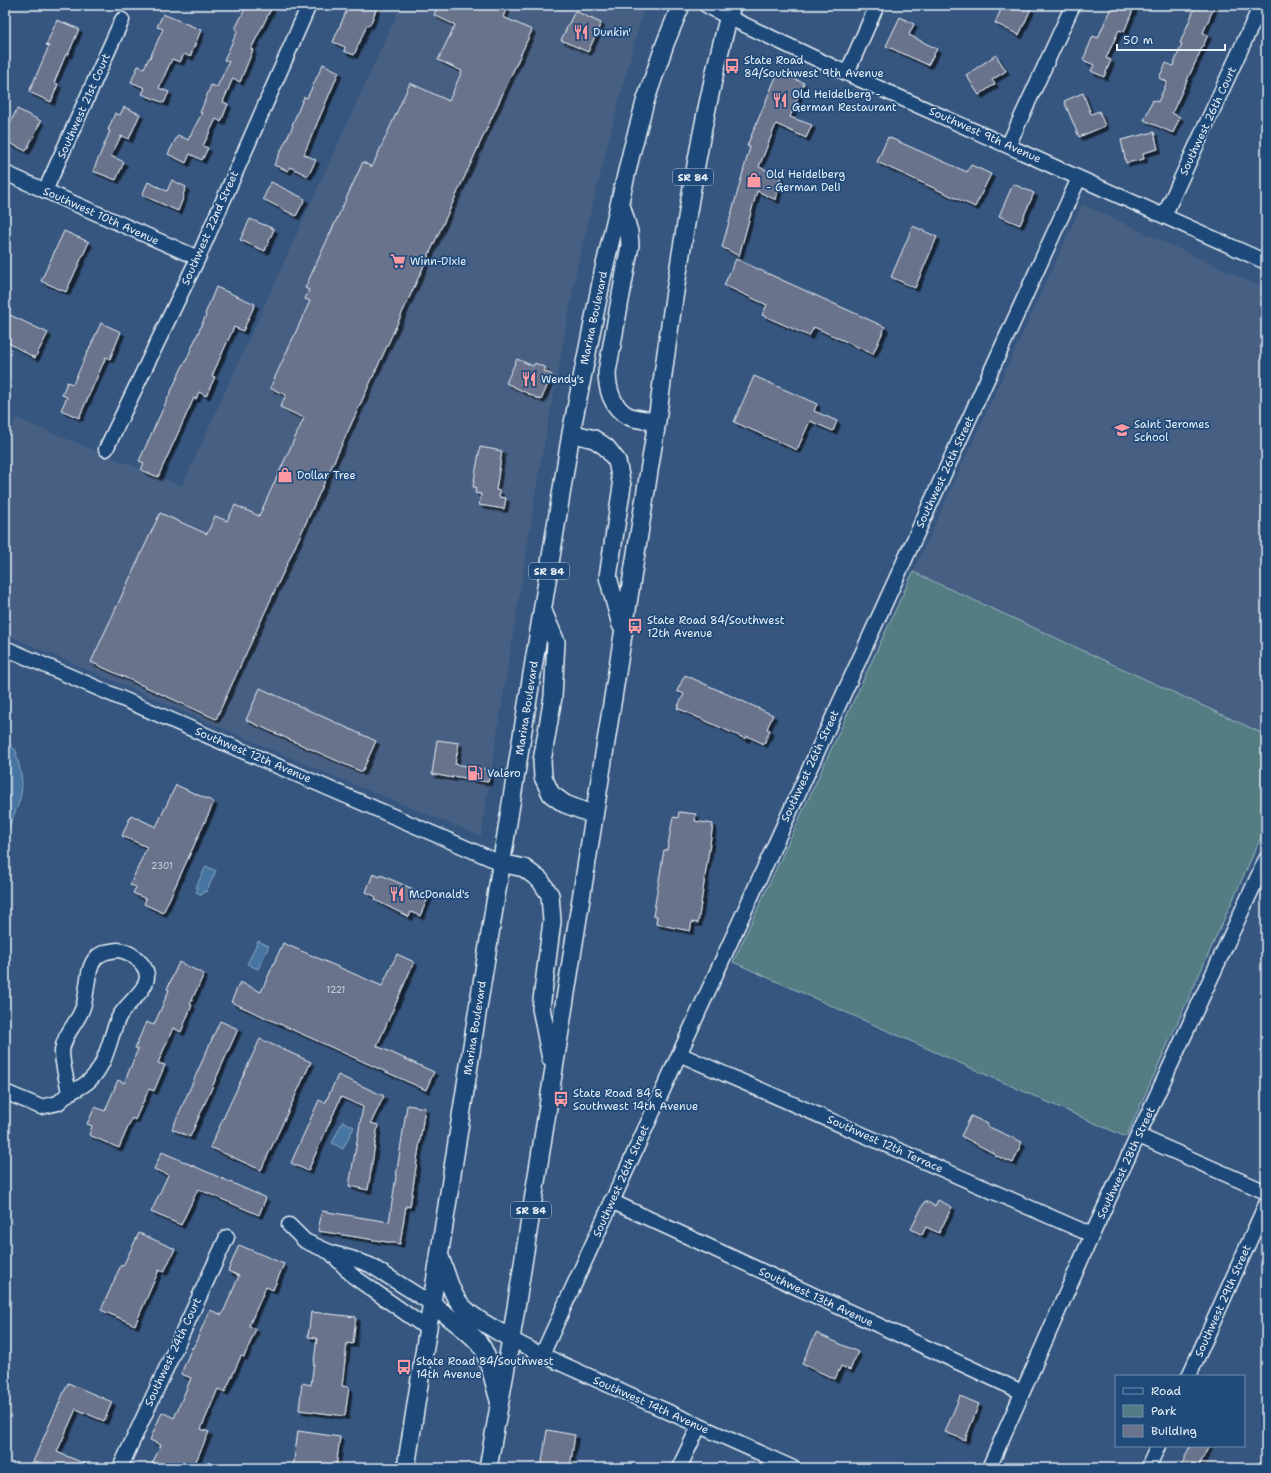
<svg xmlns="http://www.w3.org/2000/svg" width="1271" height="1473" font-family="'Shantell Sans',sans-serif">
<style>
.built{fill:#465f83}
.green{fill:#527c83;stroke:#9db6be}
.water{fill:#4674a2;stroke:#87a6c4}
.building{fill:#6b738c;stroke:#e8f1f8;filter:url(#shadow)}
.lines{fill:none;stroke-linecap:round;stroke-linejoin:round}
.minor-casing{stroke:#e8f1f8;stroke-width:17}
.major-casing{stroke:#e8f1f8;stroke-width:20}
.minor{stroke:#1f4a7a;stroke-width:14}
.major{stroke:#1f4a7a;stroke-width:17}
.labels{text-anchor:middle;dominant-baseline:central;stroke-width:3.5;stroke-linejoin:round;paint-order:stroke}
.number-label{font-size:9px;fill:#c9d2dd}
.shield{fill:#1f4a7a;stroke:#acbfd2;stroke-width:1}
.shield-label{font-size:10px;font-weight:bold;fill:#e8f1f8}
.poi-label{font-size:11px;fill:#e8f1f8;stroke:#1f4a7a;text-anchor:start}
.street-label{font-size:11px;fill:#e8f1f8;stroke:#1f4a7a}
</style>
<defs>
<filter id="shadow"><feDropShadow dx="3.5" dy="3.5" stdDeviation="0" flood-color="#0009"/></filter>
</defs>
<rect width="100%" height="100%" fill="#36567f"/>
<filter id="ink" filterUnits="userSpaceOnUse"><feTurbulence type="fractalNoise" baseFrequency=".025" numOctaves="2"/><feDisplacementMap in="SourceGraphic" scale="8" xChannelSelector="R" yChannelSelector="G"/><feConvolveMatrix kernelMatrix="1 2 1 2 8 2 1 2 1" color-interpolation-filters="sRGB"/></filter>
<g filter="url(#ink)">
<!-- built -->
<path class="built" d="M 401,5 L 641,5 L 643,11 L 611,131 L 578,263 L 538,478 L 481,836 L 328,774 L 5,634 L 5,442 L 16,418 L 182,486 Z
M 1082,204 L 1266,289 L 1266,735 L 913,572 Z"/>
<!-- green -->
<path class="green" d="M 913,572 L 1266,735 L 1266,826 L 1126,1137 L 733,962 Z"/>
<!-- water -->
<path class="water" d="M 9,745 L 16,750 C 17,760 21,771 22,781 C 23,798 14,814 8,829 L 5,832 L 5,750 Z
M 206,866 L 216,871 L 206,892 L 204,891 L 202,895 L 196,892 L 198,888 L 196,887 Z
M 258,941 L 269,946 L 258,969 L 247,964 Z
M 343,1121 L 354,1127 L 343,1149 L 332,1143 Z"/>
<!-- building -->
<path class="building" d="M 247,5 L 273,5 L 251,49 L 253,50 L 240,82 L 233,78 L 223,102 L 228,104 L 221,122 L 216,119 L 203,146 L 208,148 L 202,160 L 190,154 L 186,163 L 168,154 L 178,135 L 188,140 L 202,113 L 200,113 L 211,85 L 217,87 L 229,62 L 224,60 L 238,30 L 235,29 Z
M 349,5 L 378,5 L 370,25 L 367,25 L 354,55 L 344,51 L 345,47 L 333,42 Z
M 438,5 L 508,5 L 503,17 L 532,30 L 216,719 L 91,662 L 160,513 L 207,534 L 215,516 L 227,521 L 235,505 L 259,516 L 304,418 L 280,407 L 286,395 L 270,388 L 310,301 L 305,299 L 309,290 L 305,288 L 363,162 L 372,167 L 410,83 L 449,101 L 462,71 L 438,60 L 455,25 L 434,15 Z
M 1003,5 L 1021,5 L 1031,9 L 1019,35 L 995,23 Z
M 1112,5 L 1135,5 L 1124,32 L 1119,30 L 1106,58 L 1111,60 L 1104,77 L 1091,71 L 1094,65 L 1083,60 L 1093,36 L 1098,38 Z
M 1196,5 L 1215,5 L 1203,33 L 1208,35 L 1172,113 L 1180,117 L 1173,133 L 1144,120 L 1153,100 L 1158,102 L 1167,82 L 1159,78 L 1166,63 L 1173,66 L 1182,44 L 1180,43 Z
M 575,11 L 601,23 L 588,52 L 561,40 Z
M 163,14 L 201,30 L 190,57 L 184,54 L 180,62 L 172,59 L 159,88 L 169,92 L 164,103 L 142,94 L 145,88 L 131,82 L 138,66 L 144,68 L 149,58 L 150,58 L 163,29 L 157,27 Z
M 900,17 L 914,24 L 909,35 L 937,49 L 928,65 L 886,46 Z
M 57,20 L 79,29 L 68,55 L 66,54 L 54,83 L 58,84 L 51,102 L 29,92 L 49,46 L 46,45 Z
M 996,55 L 1006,71 L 992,80 L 995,84 L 979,95 L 966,75 Z
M 323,64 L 339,72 L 304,154 L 316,160 L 308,176 L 290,167 L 288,171 L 274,165 L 293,126 L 292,125 L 304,97 L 307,98 Z
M 778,72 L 804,83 L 790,117 L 812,125 L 806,138 L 776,124 L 759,167 L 781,176 L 776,200 L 757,191 L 739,256 L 722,247 L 750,147 L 747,146 Z
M 1083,93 L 1091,114 L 1099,111 L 1105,126 L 1079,137 L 1064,101 Z
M 124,107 L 140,114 L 129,139 L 121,136 L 111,156 L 124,162 L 116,180 L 93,171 L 110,131 L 108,130 L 115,113 L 120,115 Z
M 17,109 L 41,121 L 26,151 L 5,141 L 5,134 Z
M 1154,132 L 1158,149 L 1143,153 L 1144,159 L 1126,163 L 1121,140 Z
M 888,137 L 967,172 L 971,165 L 991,174 L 975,207 L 877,162 Z
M 172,180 L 186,187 L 183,195 L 184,196 L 178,211 L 142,195 L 148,182 L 167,191 Z
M 271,182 L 305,199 L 296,216 L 263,199 Z
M 1013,184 L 1034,193 L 1020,225 L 999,216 Z
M 250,219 L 274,229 L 265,251 L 240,240 Z
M 913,226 L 937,237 L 915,288 L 891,277 Z
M 64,231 L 89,242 L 66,292 L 41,281 Z
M 736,259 L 885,327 L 873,354 L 814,327 L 809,336 L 762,315 L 767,305 L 724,285 Z
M 216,287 L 255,304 L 243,331 L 234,327 L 212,376 L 215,377 L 206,396 L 199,392 L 196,399 L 194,398 L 158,477 L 141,470 L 144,463 L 139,461 L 184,363 L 185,363 L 206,315 L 205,314 Z
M 8,314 L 48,333 L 35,358 L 5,341 L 5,321 Z
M 101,323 L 121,332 L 110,359 L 106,357 L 79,418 L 61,410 L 67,397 L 62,395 L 67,382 L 73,384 Z
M 517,359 L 533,366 L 535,363 L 546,368 L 544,371 L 552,375 L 541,400 L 506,383 Z
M 754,376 L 817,404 L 814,411 L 837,421 L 833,431 L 810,421 L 797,450 L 734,422 Z
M 480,447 L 502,451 L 496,490 L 500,491 L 499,497 L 506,498 L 504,509 L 479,505 L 481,494 L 475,493 L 476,487 L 473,487 Z
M 685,675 L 773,715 L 767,729 L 770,730 L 764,744 L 747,736 L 746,739 L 677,708 L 684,694 L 677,691 Z
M 260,688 L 376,741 L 362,772 L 246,720 Z
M 437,740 L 459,743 L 455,764 L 491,770 L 488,782 L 453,776 L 453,778 L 432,774 Z
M 176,785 L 214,802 L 163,913 L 144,904 L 146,899 L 133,893 L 136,887 L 130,885 L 147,847 L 122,836 L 131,815 L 156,827 Z
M 679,812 L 696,814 L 695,821 L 713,824 L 698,923 L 692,922 L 690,931 L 656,924 L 657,916 L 653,916 L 664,850 L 667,850 L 673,817 L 678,818 Z
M 373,874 L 380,877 L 381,875 L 429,896 L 420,916 L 411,912 L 409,917 L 375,900 L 376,897 L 366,892 Z
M 283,943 L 382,986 L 397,954 L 414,962 L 377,1046 L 434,1072 L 426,1090 L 231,1002 L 240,982 L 261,992 Z
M 179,962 L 204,974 L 190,1004 L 192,1005 L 181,1032 L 173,1028 L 158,1063 L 165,1065 L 154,1091 L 149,1089 L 135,1120 L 132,1118 L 119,1148 L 89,1135 L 92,1126 L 87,1124 L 95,1107 L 105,1111 L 118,1080 L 124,1083 L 138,1049 L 135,1048 L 146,1022 L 154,1025 L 169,990 L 167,989 Z
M 220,1021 L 238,1029 L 190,1137 L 172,1129 Z
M 260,1039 L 311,1062 L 261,1170 L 210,1147 Z
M 338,1075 L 384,1096 L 371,1123 L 378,1125 L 368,1190 L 349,1186 L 363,1107 L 341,1097 L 308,1171 L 291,1163 L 319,1100 L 325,1103 Z
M 407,1105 L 425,1108 L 410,1207 L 406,1206 L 400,1244 L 318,1231 L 322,1211 L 389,1222 Z
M 971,1116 L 988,1124 L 987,1126 L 1022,1142 L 1013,1163 L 994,1155 L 995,1154 L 961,1136 Z
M 162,1152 L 266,1198 L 259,1215 L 198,1189 L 181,1225 L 151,1212 L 168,1175 L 154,1169 Z
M 938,1200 L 952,1207 L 939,1233 L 926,1227 L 922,1235 L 911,1229 L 925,1201 L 935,1206 Z
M 139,1233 L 175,1249 L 164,1272 L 159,1270 L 135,1325 L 101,1310 L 121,1265 L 123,1266 Z
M 239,1245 L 284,1264 L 273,1290 L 266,1287 L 249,1326 L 256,1329 L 244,1357 L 241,1356 L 225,1392 L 218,1389 L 201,1429 L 209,1432 L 193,1468 L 150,1468 L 161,1445 L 150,1440 L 162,1412 L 174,1418 L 191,1378 L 181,1374 L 192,1347 L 193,1348 L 210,1310 L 222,1315 L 239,1276 L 228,1271 Z
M 311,1312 L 356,1317 L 353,1344 L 347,1343 L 342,1386 L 349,1387 L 345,1416 L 299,1410 L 302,1383 L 311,1385 L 317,1338 L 308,1337 Z
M 816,1333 L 858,1352 L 850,1370 L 841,1366 L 835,1379 L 802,1364 Z
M 68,1383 L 112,1402 L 104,1421 L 76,1409 L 57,1452 L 95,1468 L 42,1468 L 32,1464 Z
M 960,1396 L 979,1404 L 965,1440 L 945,1432 Z
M 547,1430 L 575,1435 L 570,1468 L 541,1468 Z
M 298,1431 L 340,1437 L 336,1468 L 293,1468 Z
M 1190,1446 L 1209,1446 L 1198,1468 L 1180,1468 Z"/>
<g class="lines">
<defs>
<path id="minor" d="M 706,5 L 728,17 L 861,80 L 1266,262
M 847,73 L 877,5
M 1008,146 L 1073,5
M 5,173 L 198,258
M 45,191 L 122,20
M 1164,216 L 1261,5
M 106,449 L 198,258 L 309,5
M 5,648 L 501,863
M 118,950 C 127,951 135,956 141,963 C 161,985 125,1001 118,1019 C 109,1039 107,1064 90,1080 C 84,1086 77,1089 69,1093 C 67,1080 62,1065 62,1051 C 64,1033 78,1023 83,1007 C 88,993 86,970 95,959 C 101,952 109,951 118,950 Z
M 679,1054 L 1092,1235
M 5,1092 L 41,1107 L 58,1103 L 69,1093
M 1139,1136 L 1266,1192
M 611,1201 L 1022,1392
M 289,1225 L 305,1241 L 332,1253 L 351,1258 L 370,1265 L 432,1304
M 332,1254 L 353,1276 L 428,1329
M 511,1339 L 542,1355 L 793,1468
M 542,1355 L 1079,178
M 1189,1376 L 1266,1204
M 120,1468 L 227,1237
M 679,1468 L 699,1426
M 989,1468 L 1092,1235 L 1266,859
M 1148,1468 L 1158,1446"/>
<path id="major" d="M 620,201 L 629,232 L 630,245 L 607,372 C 607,388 612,408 628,416 C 637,420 648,420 657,421
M 571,433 L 594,439 L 606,447 L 617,461 L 622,486 L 608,577 L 621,625
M 543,611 L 556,642 L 553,697 L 542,761 L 543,777 L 551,794 L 565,804 L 594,815
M 501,863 L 524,868 L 540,880 L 550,895 L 552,921 L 541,1008 L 551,1059
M 440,1257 C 445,1269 449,1287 456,1298 C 468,1317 492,1327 511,1339
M 432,1304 C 444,1314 474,1334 482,1347 C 490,1360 494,1385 499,1400
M 406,1468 L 477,1014 L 571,433 L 603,273 L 632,150 L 645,102 L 665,44 L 681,5
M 488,1468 L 511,1339 L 657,421 C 665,357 674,294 685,230 C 697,154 711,79 732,5"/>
</defs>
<!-- minor casing -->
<use href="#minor" class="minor-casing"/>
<!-- major casing -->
<use href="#major" class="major-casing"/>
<!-- minor -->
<use href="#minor" class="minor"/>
<!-- major -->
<use href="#major" class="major"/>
</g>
</g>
<!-- icons -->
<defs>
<symbol id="restaurant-bare" viewBox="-9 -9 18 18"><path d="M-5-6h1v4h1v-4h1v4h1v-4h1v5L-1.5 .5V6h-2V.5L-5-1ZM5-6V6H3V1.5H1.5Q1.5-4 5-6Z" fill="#ff9aa2" stroke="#1f4a7a" stroke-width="2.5" paint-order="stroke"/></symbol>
<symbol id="bus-bare" viewBox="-9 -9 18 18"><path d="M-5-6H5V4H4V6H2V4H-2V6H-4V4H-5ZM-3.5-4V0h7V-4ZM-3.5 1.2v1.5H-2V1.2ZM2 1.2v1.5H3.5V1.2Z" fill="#ff9aa2" stroke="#1f4a7a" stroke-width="2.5" paint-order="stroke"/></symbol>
<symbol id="shop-bare" viewBox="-9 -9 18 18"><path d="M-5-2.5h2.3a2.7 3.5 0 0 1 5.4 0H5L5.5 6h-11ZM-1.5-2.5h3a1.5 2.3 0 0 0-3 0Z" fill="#ff9aa2" stroke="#1f4a7a" stroke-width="2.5" paint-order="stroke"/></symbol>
<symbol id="supermarket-bare" viewBox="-9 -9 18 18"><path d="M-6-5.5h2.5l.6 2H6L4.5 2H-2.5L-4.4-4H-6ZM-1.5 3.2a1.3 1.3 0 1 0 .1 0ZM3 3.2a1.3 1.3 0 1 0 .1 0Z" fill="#ff9aa2" stroke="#1f4a7a" stroke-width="2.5" paint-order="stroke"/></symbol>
<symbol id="school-bare" viewBox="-9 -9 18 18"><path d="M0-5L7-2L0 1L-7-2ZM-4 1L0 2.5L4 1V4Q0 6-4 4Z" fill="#ff9aa2" stroke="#1f4a7a" stroke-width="2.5" paint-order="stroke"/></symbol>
<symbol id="fuel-bare" viewBox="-9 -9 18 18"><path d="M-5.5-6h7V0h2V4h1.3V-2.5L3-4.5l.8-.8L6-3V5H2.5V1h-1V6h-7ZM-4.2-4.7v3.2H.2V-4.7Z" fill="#ff9aa2" stroke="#1f4a7a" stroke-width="2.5" paint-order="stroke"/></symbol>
</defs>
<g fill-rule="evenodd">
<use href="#restaurant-bare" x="570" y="21" width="22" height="22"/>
<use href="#bus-bare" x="721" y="55" width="22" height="22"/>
<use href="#restaurant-bare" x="769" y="89" width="22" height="22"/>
<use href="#shop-bare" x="743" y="169" width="22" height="22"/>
<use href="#supermarket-bare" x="387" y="250" width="22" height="22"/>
<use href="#restaurant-bare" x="518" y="368" width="22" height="22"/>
<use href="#school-bare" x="1111" y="419" width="22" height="22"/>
<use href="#shop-bare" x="274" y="464" width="22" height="22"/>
<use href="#bus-bare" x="624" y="615" width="22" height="22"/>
<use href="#fuel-bare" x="464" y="762" width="22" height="22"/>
<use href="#restaurant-bare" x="386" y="883" width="22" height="22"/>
<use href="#bus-bare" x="550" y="1088" width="22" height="22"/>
<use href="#bus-bare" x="393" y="1356" width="22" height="22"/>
</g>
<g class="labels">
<!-- number labels -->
<g class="number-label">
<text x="162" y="866">2301</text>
<text x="336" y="990">1221</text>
</g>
<!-- shield labels -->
<g class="shield">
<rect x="673" y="169" width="40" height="16" rx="3"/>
<rect x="529" y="563" width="40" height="16" rx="3"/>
<rect x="511" y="1202" width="40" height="16" rx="3"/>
</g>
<g class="shield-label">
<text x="693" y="177">SR 84</text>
<text x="549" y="571">SR 84</text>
<text x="531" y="1210">SR 84</text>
</g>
<!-- poi labels -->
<g class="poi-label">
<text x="593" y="32">Dunkin'</text>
<text x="744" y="60">State Road<tspan x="744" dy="13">84/Southwest 9th Avenue</tspan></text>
<text x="792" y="94">Old Heidelberg -<tspan x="792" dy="13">German Restaurant</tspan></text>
<text x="766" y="174">Old Heidelberg<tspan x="766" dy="13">- German Deli</tspan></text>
<text x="410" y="261">Winn-Dixie</text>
<text x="541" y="379">Wendy's</text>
<text x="1134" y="424">Saint Jeromes<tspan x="1134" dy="13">School</tspan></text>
<text x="297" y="475">Dollar Tree</text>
<text x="647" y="620">State Road 84/Southwest<tspan x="647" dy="13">12th Avenue</tspan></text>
<text x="487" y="773">Valero</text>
<text x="409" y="894">McDonald's</text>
<text x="573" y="1093">State Road 84 &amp;<tspan x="573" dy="13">Southwest 14th Avenue</tspan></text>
<text x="416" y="1361">State Road 84/Southwest<tspan x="416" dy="13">14th Avenue</tspan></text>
</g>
<!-- street labels -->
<g class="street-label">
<text transform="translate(84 106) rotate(-66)">Southwest 21st Court</text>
<text transform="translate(1208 121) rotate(-65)">Southwest 26th Court</text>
<text transform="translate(985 135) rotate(24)">Southwest 9th Avenue</text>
<text transform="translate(101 216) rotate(24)">Southwest 10th Avenue</text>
<text transform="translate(210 228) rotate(-66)">Southwest 22nd Street</text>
<text transform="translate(594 318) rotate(-78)">Marina Boulevard</text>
<text transform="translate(945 472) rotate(-65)">Southwest 26th Street</text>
<text transform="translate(527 708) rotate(-81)">Marina Boulevard</text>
<text transform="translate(253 755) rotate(23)">Southwest 12th Avenue</text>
<text transform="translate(810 766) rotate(-65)">Southwest 26th Street</text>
<text transform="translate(475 1028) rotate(-81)">Marina Boulevard</text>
<text transform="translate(885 1144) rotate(24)">Southwest 12th Terrace</text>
<text transform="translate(1126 1163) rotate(-65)">Southwest 28th Street</text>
<text transform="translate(621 1181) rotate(-66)">Southwest 26th Street</text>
<text transform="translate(816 1297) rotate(25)">Southwest 13th Avenue</text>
<text transform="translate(1223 1301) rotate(-66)">Southwest 29th Street</text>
<text transform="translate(173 1352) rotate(-65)">Southwest 24th Court</text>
<text transform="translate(651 1405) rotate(24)">Southwest 14th Avenue</text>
</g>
</g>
<!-- margin -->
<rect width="1271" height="1473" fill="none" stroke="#1f4a7a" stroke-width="20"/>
<rect x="10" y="10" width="1251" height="1453" fill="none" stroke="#e8f1f8" stroke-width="1.5" filter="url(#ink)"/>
<!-- legend -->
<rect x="1115" y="1375" width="130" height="72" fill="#1f4a7a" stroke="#6f8dac"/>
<rect x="1123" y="1388" width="20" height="6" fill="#1f4a7a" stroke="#6f8dac"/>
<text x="1151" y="1395" font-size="12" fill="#e8f1f8">Road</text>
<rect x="1123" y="1405" width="20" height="12" fill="#527c83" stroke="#6f8dac"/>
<text x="1151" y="1415" font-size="12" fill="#e8f1f8">Park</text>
<rect x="1123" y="1425" width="20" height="12" fill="#6b738c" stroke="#6f8dac"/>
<text x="1151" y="1435" font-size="12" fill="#e8f1f8">Building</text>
<!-- scale -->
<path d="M1117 44v6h108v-6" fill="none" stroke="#e8f1f8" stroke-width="2"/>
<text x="1123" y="44" font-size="12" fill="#e8f1f8" stroke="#1f4a7a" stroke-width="3" paint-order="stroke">50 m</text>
</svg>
